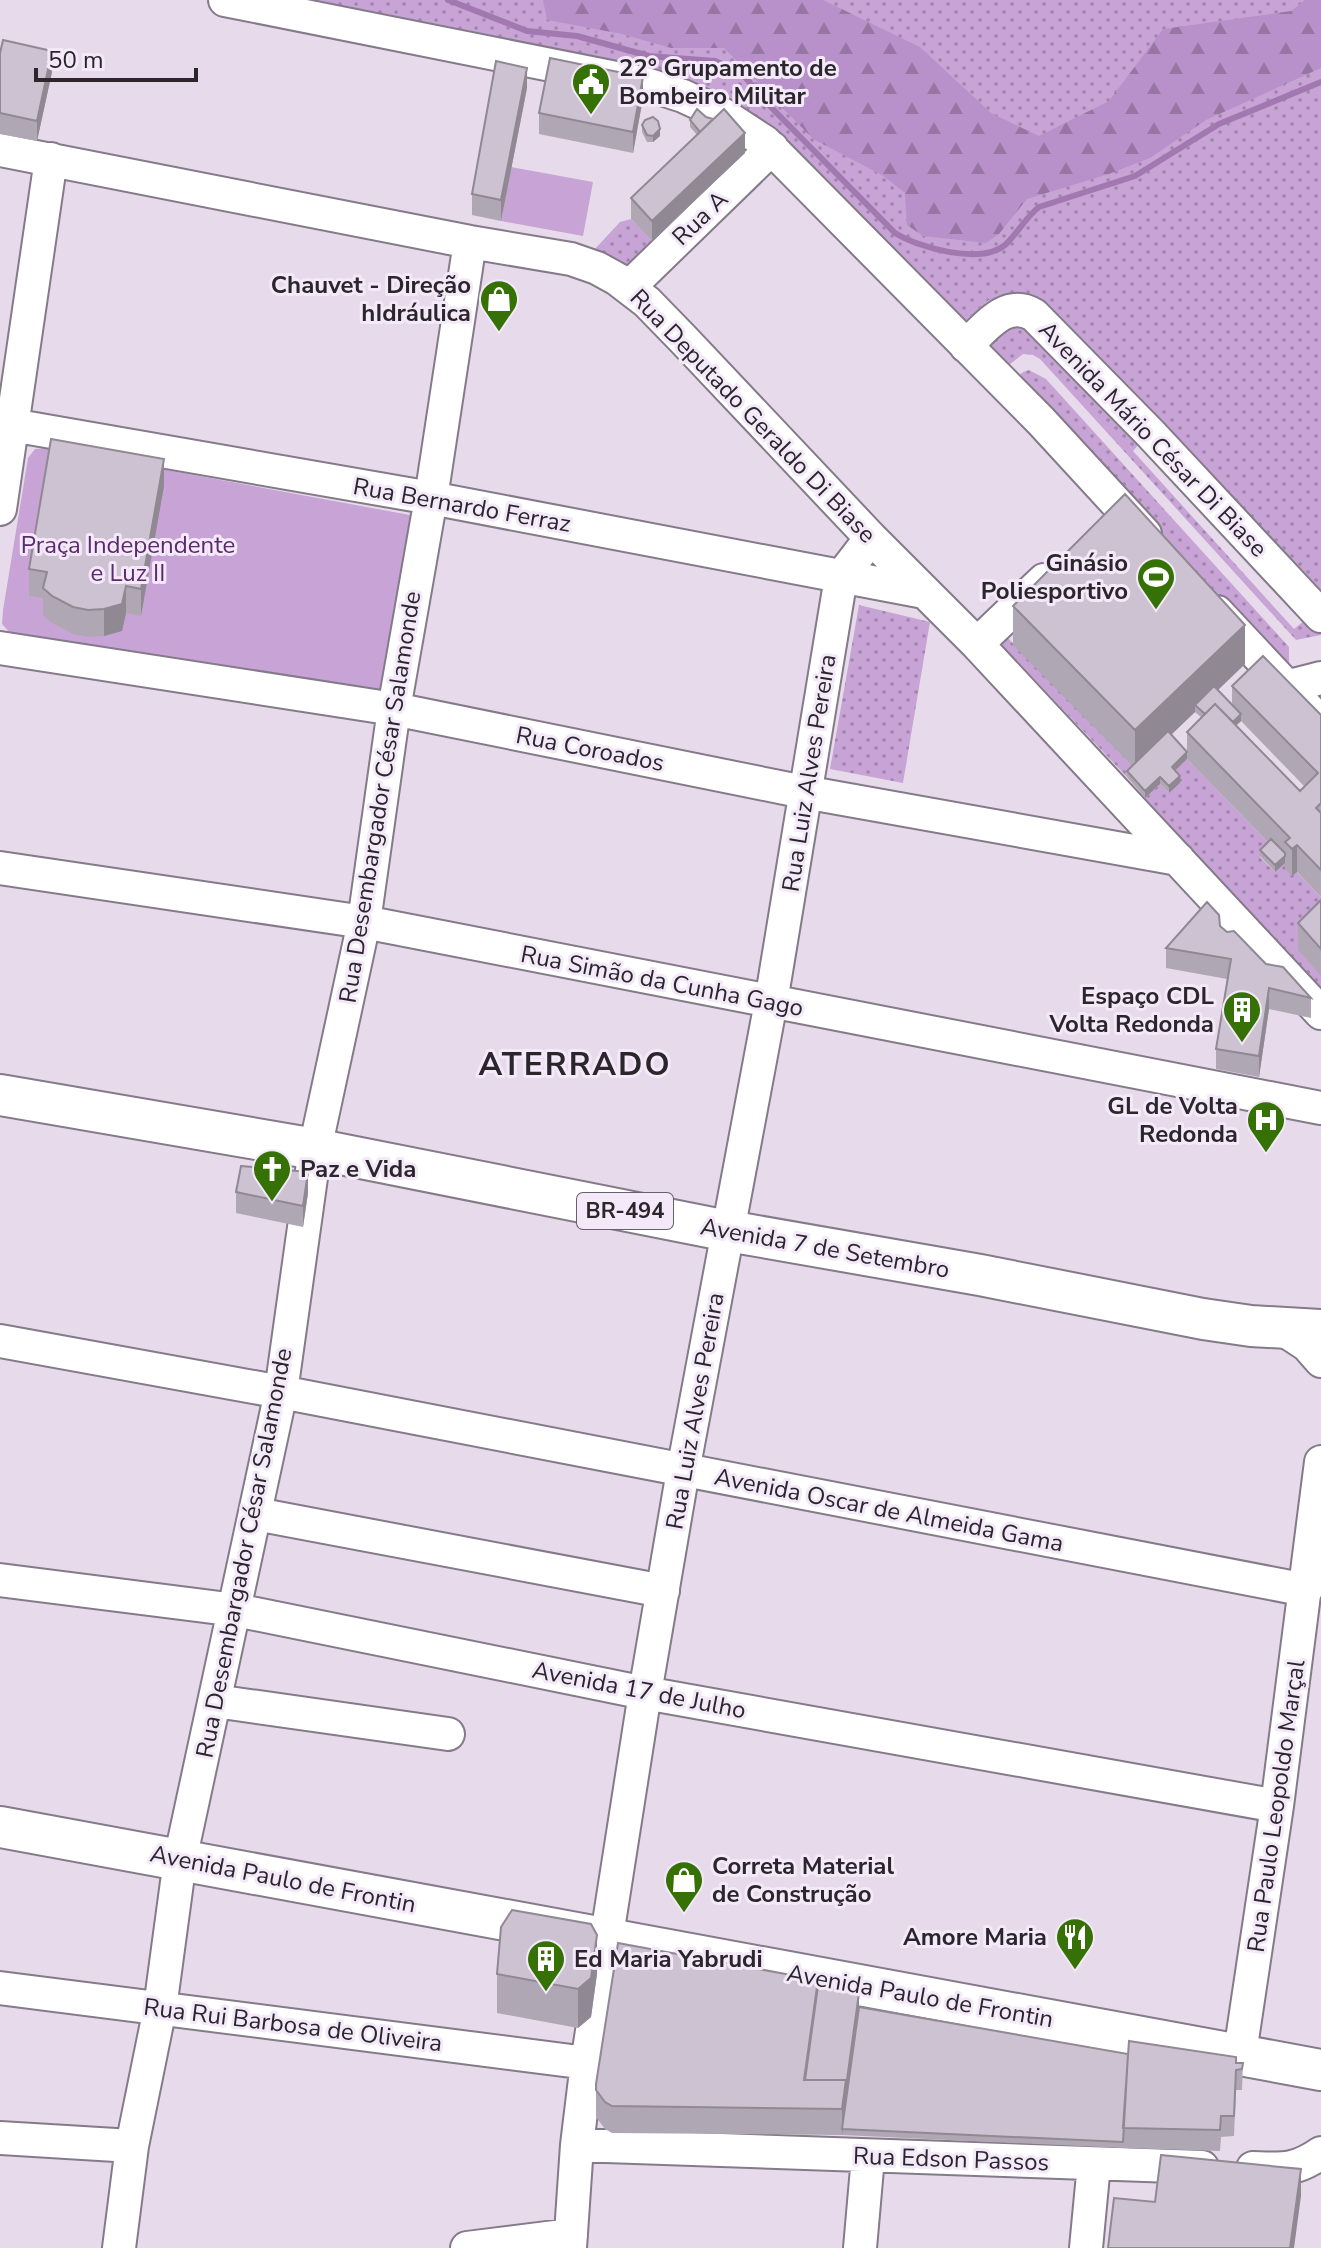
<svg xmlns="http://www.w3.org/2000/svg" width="1321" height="2248" font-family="'Nunito Sans',sans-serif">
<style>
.grass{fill:url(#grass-dots)}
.forest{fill:url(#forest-firs)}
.park{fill:#c7a4d5}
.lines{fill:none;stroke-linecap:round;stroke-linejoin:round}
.stream{stroke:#a179b0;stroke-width:6}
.minor-casing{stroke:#847a89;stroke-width:36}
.major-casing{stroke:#847a89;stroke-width:44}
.minor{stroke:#fff;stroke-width:32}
.major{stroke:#fff;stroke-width:40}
.wall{fill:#b0a7b5;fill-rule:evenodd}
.shaded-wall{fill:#908893}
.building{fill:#cdc2d2;stroke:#908893;stroke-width:2}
.labels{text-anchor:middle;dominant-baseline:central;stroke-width:6;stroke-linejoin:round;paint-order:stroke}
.shield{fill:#f4e9f9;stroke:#67606a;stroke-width:2}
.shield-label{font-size:22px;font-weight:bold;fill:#2a262c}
.poi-label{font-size:24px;font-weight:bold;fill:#2a262c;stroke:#f4e9f9;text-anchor:end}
.street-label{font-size:24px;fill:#2a262c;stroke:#f4e9f9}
.park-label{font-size:24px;fill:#5b296d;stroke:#f4e9f9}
.district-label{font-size:32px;font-weight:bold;letter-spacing:2px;fill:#2a262c;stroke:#f4e9f9}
</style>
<defs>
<pattern id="grass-dots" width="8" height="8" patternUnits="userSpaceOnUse" patternTransform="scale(2)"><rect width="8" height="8" fill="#c7a4d5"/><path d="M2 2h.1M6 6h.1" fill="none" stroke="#a285ad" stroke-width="1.8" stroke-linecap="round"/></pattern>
<pattern id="forest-firs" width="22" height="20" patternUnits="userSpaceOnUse" patternTransform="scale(2)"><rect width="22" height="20" fill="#b991ca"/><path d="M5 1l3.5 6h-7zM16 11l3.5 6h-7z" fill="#9776a4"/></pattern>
</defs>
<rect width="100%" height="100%" fill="#e7dbeb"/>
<!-- grass -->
<path class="grass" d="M 287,0 L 1321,0 L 1321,599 L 1015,295 L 989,300 L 958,327 L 762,127 Z
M 631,219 L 652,241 L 622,269 L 594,250 L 620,222 Z
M 1020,319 L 1145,437 L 1133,451 L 1294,629 L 1310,616 L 1320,629 L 1321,635 L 1296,640 L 1040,359 L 1033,355 L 1023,354 L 1005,368 L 991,348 L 993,337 Z
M 1029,370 L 1046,379 L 1289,647 L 1289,676 L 1016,379 L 1023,372 Z
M 859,605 L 930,622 L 903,783 L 830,769 Z
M 1005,635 L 1135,769 L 1127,777 L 998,641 Z
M 1187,759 L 1271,845 L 1260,857 L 1275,872 L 1286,861 L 1321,897 L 1321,990 L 1145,798 L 1160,784 L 1169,793 L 1179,784 L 1172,774 Z"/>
<!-- forest -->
<path class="forest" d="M 543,0 L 823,0 L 920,47 L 991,113 L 1039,136 L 1109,101 L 1163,29 L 1291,11 L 1305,0 L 1321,0 L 1321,68 L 1206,120 L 1150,158 L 1109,174 L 1027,199 L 999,234 L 986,243 L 923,236 L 907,225 L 905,193 L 882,175 L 813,139 L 724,48 L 671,48 L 622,34 L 547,20 Z"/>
<!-- park -->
<path class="park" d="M 511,167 L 593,182 L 583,236 L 501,221 Z
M 47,448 L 410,515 L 419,526 L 380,699 L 10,633 L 2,624 L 3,610 L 28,458 L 35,449 Z"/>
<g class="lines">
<!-- stream -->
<path class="stream" d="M 448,0 L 527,31 L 577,36 L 649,56 L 715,61 L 732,68 L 746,78 L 763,99 L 895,233 C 919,248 981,265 1005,245 C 1018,233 1025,218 1039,207 L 1135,176 L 1219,124 L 1321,82"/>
<defs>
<path id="minor" d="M 225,0 L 646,84 L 683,96 L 722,114 L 765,142 L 1041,421 L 1145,534
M 0,150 L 470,242 L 571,259 L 597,268 L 617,279 L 647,302 L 683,339 L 871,538 L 977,644 L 1321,1013
M 629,287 L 772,148
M 966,346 C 985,328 1006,298 1034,315 L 1150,433 L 1321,616
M 0,423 L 431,498 L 924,592
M 0,509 L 51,159
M 1217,612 L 1321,723
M 977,644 L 1044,580
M 0,648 L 394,709 L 804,792 L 1178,859
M 1286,687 L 1321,678
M 0,868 L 364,922 L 1321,1108
M 1281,1328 L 1307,1345 L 1321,1361
M 0,1341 L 281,1392 L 1306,1590
M 256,1514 L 663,1591
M 0,1580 L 236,1610 L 645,1693 L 1277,1806
M 215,1701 L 448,1734
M 0,1988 L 587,2063
M 1240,2053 L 1277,1806 L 1321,1462
M 0,2138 L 132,2146
M 577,2145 L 1202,2167
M 1253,2168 C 1283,2169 1295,2171 1321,2153
M 119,2248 L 132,2146 L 160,2008 L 180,1860 L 281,1392 L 315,1149 L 364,922 L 394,709 L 431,498 L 470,242
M 467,2248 L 571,2235
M 570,2248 L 577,2145 L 587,2063 L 645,1693 L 683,1471 L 771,1002 L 841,577 L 871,538
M 860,2248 L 868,2157
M 1086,2248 L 1094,2164"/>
<path id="major" d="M 0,1095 L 315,1149 L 728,1231 L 980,1275 L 1203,1319 L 1251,1326 L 1321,1330
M 0,1827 L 1321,2070"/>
</defs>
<!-- minor casing -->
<use href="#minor" class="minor-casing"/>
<!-- major casing -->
<use href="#major" class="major-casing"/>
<!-- minor -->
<use href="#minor" class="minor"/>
<!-- major -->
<use href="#major" class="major"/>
</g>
<!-- wall -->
<path class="wall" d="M 0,53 L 52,72 L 37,141 L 0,134 Z
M 527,88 L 501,221 L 472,215 L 472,194 Z
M 643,98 L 633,153 L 539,134 L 539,113 Z
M 706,117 L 745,153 L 652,241 L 631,219 L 631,198 L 697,135 L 690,127 L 690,120 Z
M 642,125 L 660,136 L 653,142 L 647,142 L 642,132 Z
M 164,486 L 141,616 L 126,613 L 122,631 L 104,636 L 88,637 L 73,634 L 52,623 L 43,615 L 43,598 L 29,596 L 29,569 Z
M 1013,606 L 1245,664 L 1218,690 L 1232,705 L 1232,686 L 1321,715 L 1321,897 L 1297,872 L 1292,876 L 1285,869 L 1285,863 L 1275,872 L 1260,856 L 1260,850 L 1268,842 L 1187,759 L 1175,770 L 1180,783 L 1169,793 L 1160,784 L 1145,798 L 1127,777 L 1127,771 L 1132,766 L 1013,645 ZM 1195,712 L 1202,718 L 1187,732 L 1187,752 L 1171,735 ZM 1241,721 L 1305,787 L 1300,791 L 1236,726 Z
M 1321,900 L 1321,976 L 1298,950 L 1298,923 Z
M 1220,926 L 1266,964 L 1311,998 L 1311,1018 L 1269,1009 L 1259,1077 L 1216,1069 L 1216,1049 L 1227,979 L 1166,968 L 1166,948 Z
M 236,1192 L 308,1193 L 303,1227 L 236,1213 Z
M 497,1974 L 597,1974 L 591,2017 L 578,2028 L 497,2013 Z
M 818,1986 L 859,2007 L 1128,2054 L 1243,2063 L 1242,2090 L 1236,2090 L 1234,2136 L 1221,2137 L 1220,2151 L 1123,2148 L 842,2135 L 612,2133 L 605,2129 L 596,2117 L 596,2084 Z"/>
<!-- shaded-wall -->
<path class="shaded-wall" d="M 52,51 L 52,72 L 37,141 L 37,121 Z
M 527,68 L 527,88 L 501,221 L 501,200 Z
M 643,77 L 643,98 L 633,153 L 633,132 Z
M 660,129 L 660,136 L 653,142 L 653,136 Z
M 745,133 L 745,153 L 652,241 L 652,221 Z
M 164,459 L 164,486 L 141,616 L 141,589 Z
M 126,586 L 126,613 L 122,631 L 104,636 L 104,609 Z
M 1245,625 L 1245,664 L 1199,708 L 1195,705 L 1195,712 L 1135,769 L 1135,730 Z
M 1241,714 L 1241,721 L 1222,738 L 1222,731 Z
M 1187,752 L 1187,759 L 1172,774 L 1172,767 Z
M 1180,776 L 1180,783 L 1169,793 L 1169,786 Z
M 1160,777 L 1160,784 L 1145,798 L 1145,791 Z
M 1297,845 L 1297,872 L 1292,876 L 1292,849 Z
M 1285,856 L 1285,863 L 1275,872 L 1275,865 Z
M 1269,988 L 1269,1009 L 1259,1077 L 1259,1056 Z
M 308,1172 L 308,1193 L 303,1227 L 303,1206 Z
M 597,1935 L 597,1974 L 591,2017 L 578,2028 L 578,1989 Z
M 859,1993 L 859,2014 L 842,2136 L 842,2109 Z
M 1301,2169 L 1301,2196 L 1294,2248 L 1290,2248 Z"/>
<!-- building -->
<path class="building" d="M 3,40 L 52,51 L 37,121 L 0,113 L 0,53 Z
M 550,58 L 643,77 L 633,132 L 539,113 Z
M 496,61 L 527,68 L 501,200 L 472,194 Z
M 697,109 L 706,117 L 713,119 L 700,132 L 690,120 Z
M 724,109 L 745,133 L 652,221 L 631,198 Z
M 653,117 L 658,121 L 660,129 L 653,136 L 647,135 L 642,125 L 645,120 Z
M 51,439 L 164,459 L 141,589 L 126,586 L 122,604 L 104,609 L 88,610 L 73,607 L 52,596 L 43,588 L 47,572 L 29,569 Z
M 1125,494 L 1245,625 L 1135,730 L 1013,606 Z
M 1263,656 L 1321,715 L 1321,803 L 1316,808 L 1321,813 L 1321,870 L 1297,845 L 1292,849 L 1285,842 L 1290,838 L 1187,732 L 1215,704 L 1300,791 L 1318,773 L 1232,686 Z
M 1214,686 L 1241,714 L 1233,722 L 1215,704 L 1205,714 L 1195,705 Z
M 1168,731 L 1187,752 L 1172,767 L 1180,776 L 1169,786 L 1160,777 L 1145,791 L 1127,771 Z
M 1271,839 L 1285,853 L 1285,856 L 1275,865 L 1260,850 Z
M 1321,900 L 1321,949 L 1298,923 Z
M 1207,902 L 1219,915 L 1220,926 L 1227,932 L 1234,931 L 1266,964 L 1283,967 L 1311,998 L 1269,988 L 1259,1056 L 1216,1049 L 1231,959 L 1166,948 Z
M 241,1166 L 308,1172 L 303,1206 L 236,1192 Z
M 512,1910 L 591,1924 L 597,1935 L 591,1978 L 578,1989 L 497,1974 L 501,1927 Z
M 618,1943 L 818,1980 L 804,2080 L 846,2080 L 842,2109 L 612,2106 L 605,2102 L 596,2090 L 596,2084 Z
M 818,1986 L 859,1993 L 846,2087 L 846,2080 L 805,2080 Z
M 859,2007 L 1128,2054 L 1123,2142 L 842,2129 Z
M 1129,2041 L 1236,2057 L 1236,2063 L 1243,2063 L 1242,2069 L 1236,2070 L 1234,2116 L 1221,2116 L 1220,2130 L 1123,2128 Z
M 1161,2155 L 1301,2169 L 1290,2248 L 1108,2248 L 1114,2198 L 1155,2202 Z"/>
<!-- icons -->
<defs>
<symbol id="civic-pin" viewBox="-11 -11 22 30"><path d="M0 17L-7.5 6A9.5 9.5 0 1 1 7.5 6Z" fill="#357104" stroke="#f4e9f9"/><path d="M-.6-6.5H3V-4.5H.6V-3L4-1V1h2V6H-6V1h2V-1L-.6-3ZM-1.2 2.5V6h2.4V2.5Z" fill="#fff"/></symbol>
<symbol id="shop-pin" viewBox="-11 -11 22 30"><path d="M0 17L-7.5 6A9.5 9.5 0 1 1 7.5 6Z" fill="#357104" stroke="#f4e9f9"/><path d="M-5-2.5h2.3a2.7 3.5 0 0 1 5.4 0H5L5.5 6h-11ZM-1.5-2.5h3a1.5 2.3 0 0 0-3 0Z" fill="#fff"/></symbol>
<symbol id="stadium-pin" viewBox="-11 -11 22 30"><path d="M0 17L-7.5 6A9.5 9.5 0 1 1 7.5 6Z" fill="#357104" stroke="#f4e9f9"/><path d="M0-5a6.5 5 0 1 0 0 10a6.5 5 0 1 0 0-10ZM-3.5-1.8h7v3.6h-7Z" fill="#fff"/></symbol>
<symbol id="building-pin" viewBox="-11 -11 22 30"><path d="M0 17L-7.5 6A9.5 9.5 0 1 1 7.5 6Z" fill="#357104" stroke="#f4e9f9"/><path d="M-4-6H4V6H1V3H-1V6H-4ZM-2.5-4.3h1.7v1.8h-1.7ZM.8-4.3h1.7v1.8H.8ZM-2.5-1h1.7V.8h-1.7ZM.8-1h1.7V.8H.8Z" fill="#fff"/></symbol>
<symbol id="hospital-pin" viewBox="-11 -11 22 30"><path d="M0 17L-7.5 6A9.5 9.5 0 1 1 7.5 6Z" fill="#357104" stroke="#f4e9f9"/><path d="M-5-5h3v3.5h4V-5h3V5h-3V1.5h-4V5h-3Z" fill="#fff"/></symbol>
<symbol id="church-pin" viewBox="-11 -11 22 30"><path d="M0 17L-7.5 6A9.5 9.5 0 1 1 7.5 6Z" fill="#357104" stroke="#f4e9f9"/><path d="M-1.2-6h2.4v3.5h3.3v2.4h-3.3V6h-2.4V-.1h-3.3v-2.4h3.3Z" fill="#fff"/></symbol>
<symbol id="restaurant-pin" viewBox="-11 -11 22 30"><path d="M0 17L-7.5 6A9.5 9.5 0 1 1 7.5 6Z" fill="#357104" stroke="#f4e9f9"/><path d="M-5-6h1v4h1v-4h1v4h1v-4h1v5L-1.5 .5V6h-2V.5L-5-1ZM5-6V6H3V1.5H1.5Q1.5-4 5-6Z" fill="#fff"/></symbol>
</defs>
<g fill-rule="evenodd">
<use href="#civic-pin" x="569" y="60" width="44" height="60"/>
<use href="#shop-pin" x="477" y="277" width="44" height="60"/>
<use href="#stadium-pin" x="1134" y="555" width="44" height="60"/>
<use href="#building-pin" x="1220" y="988" width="44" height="60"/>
<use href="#hospital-pin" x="1244" y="1098" width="44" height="60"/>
<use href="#church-pin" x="250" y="1147" width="44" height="60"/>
<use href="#shop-pin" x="662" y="1858" width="44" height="60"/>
<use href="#restaurant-pin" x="1053" y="1915" width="44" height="60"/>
<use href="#building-pin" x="524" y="1937" width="44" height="60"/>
</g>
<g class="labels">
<!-- shield labels -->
<rect class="shield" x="577" y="1193" width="96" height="36" rx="6"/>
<g class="shield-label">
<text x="625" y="1211">BR-494</text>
</g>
<!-- poi labels -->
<g class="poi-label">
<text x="619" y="68" text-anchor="start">22° Grupamento de<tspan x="619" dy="28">Bombeiro Militar</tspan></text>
<text x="471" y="285">Chauvet - Direção<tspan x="471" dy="28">hIdráulica</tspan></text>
<text x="1128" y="563">Ginásio<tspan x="1128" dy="28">Poliesportivo</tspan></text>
<text x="1214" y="996">Espaço CDL<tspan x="1214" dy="28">Volta Redonda</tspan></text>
<text x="1238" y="1106">GL de Volta<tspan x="1238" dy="28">Redonda</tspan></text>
<text x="300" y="1169" text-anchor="start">Paz e Vida</text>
<text x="712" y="1866" text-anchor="start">Correta Material<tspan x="712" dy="28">de Construção</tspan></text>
<text x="1047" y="1937">Amore Maria</text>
<text x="574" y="1959" text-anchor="start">Ed Maria Yabrudi</text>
</g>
<!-- street labels -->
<g class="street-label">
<text transform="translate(700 218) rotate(-44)">Rua A</text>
<text transform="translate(753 416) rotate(46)">Rua Deputado Geraldo Di Biase</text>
<text transform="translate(1153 439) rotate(46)">Avenida Mário César Di Biase</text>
<text transform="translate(462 505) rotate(10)">Rua Bernardo Ferraz</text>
<text transform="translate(590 749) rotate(11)">Rua Coroados</text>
<text transform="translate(809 773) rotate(-81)">Rua Luiz Alves Pereira</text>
<text transform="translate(380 797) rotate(-81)">Rua Desembargador César Salamonde</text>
<text transform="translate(662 981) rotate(11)">Rua Simão da Cunha Gago</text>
<text transform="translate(825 1248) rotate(10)">Avenida 7 de Setembro</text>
<text transform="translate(695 1411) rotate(-80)">Rua Luiz Alves Pereira</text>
<text transform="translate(889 1510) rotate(11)">Avenida Oscar de Almeida Gama</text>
<text transform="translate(244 1553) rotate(-79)">Rua Desembargador César Salamonde</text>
<text transform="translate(639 1690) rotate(11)">Avenida 17 de Julho</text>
<text transform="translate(1276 1806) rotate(-82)">Rua Paulo Leopoldo Marçal</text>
<text transform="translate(283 1879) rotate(11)">Avenida Paulo de Frontin</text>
<text transform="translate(920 1996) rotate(10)">Avenida Paulo de Frontin</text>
<text transform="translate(293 2025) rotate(7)">Rua Rui Barbosa de Oliveira</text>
<text transform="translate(951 2159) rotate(2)">Rua Edson Passos</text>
</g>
<!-- park labels -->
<g class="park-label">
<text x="128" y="545">Praça Independente<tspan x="128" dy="28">e Luz II</tspan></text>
</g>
<!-- district labels -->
<g class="district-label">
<text x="575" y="1064">ATERRADO</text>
</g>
</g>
<!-- scale -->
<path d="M36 68v12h160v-12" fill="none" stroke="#2a262c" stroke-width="4"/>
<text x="48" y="68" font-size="24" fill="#2a262c" stroke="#f4e9f9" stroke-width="6" paint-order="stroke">50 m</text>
</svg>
